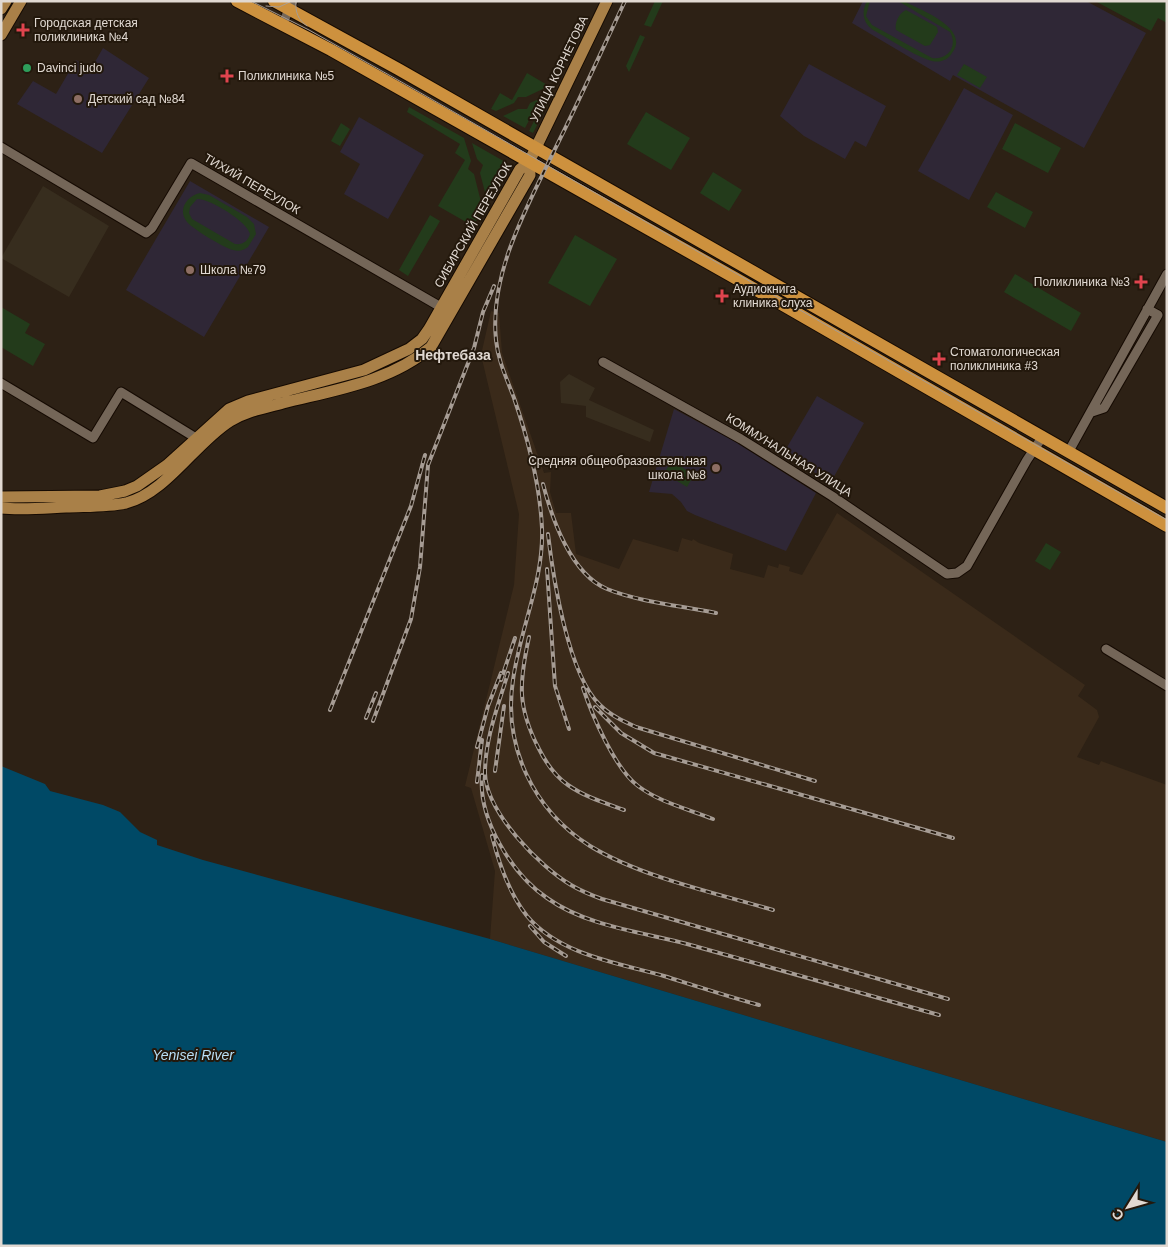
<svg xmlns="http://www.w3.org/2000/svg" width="1168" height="1247" font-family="Helvetica,sans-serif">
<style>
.commercial{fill:#372d1e}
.built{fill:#3a2a1a}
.education{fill:#2f2736}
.green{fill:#233b1b;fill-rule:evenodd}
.water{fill:#004966}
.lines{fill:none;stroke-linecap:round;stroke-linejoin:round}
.minor-casing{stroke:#150a02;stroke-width:11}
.major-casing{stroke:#150a02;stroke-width:13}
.highway-casing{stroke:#150a02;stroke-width:14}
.minor{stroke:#746658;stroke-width:9}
.major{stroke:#a98048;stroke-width:11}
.highway{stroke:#cd913e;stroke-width:12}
.tram{stroke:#a69c94;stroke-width:1}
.rail-casing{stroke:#a69c94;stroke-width:4}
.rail{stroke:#23180c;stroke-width:2;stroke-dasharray:5.5;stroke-linecap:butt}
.health-dot{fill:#e0444e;stroke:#23180c;stroke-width:2}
.leisure-dot{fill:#2e9e5b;stroke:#23180c;stroke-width:2}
.education-dot{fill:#8d6e63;stroke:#23180c;stroke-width:2}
.labels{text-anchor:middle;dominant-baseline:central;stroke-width:4;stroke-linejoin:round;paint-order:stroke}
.poi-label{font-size:12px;fill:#e1d9d2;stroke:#23180c;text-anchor:start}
.street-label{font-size:12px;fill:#e1d9d2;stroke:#23180c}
.neighbourhood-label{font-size:14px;font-weight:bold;fill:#e1d9d2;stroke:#23180c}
.water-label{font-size:14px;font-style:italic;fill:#b8dff6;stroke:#23180c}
</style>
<rect width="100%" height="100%" fill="#2d2115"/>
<!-- commercial -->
<path class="commercial" d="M 43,186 L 109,226 L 69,297 L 1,258 Z
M 569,374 L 595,388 L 589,400 L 654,430 L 650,442 L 586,417 L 586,406 L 561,403 L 560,382 Z"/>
<!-- built -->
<path class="built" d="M 491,311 L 499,313 L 502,353 L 544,473 L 551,472 L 550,492 L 556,513 L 571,513 L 576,554 L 619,569 L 633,539 L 678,552 L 682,538 L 692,541 L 693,539 L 699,543 L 733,554 L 730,569 L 764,578 L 768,565 L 778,568 L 779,564 L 790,567 L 789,571 L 802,575 L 837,513 L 1085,685 L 1078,696 L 1097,710 L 1099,717 L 1077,757 L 1099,765 L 1101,761 L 1167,785 L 1167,1142 L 490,939 L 495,871 L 471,788 L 465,786 L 514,585 L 519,514 L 481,355 Z"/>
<!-- education -->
<path class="education" d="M 863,1 L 1086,1 L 1146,33 L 1084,148 L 953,75 L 950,81 L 852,23 Z
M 103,48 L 149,78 L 102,153 L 17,104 L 33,81 L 56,94 L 76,60 L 91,69 Z
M 809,64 L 886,106 L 866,147 L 855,141 L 845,159 L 804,136 L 780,116 Z
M 964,88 L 1013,115 L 969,200 L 918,171 Z
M 359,117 L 424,155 L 388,219 L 344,194 L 360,164 L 340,152 Z
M 190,181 L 269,227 L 204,337 L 126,290 Z
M 817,396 L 864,423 L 831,482 L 783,454 Z
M 674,409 L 734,441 L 816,493 L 786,551 L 695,515 L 687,511 L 681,502 L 672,494 L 649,492 Z"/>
<!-- green -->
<path class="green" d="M 655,1 L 663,1 L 651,27 L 644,25 Z
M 867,1 L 870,1 L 866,16 L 872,25 L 932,58 C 948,60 958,46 950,32 L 898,1 L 904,1 C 920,10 971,28 952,53 C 948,60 940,63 932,61 C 914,56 890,39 873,30 C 863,23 861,12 867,1 Z
M 1095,1 L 1163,1 L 1167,4 L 1167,23 L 1158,18 L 1151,31 Z
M 906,10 L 937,27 L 938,32 L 930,45 L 925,46 L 896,30 C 894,23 900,12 906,10 Z
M 640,35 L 645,37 L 629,72 L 626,66 Z
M 964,64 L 987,77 L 980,88 L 957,75 Z
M 527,73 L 549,86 L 526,97 L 518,97 L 514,103 L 496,111 L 491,109 L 500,93 L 512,100 Z
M 550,95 L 552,96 L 533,133 L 529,131 L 546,97 Z
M 541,98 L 525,128 L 503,116 L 518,109 L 527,109 L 530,103 Z
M 409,107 L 464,138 L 471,161 L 468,169 L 474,174 L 483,210 L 473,226 L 438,206 L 465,160 L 455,153 L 460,144 L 407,112 Z
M 646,112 L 690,138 L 671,170 L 627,144 Z
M 341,123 L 350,129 L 340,146 L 331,141 Z
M 1015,123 L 1061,148 L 1048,173 L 1002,149 Z
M 472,143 L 507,163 L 487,200 L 480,173 L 483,165 L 477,159 Z
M 713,172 L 742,190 L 729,211 L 700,193 Z
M 996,192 L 1033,212 L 1025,228 L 987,207 Z
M 200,193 L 209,195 L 247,217 L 254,224 L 256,234 L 248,247 C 244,250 239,252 233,250 C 224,248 193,229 187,222 C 177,210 187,196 200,193 ZM 197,199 C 209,198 248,222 250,234 C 248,241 243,245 235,244 L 192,219 L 189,213 L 190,207 Z
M 430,215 L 440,221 L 408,276 L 399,270 Z
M 575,235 L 617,259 L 590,306 L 548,283 Z
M 1015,274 L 1081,313 L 1071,331 L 1004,292 Z
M 1,307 L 30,324 L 25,333 L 45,344 L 33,366 L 1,347 Z
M 672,461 L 694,475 L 687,487 L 664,473 Z
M 1046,543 L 1061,552 L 1050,570 L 1035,561 Z"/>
<!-- water -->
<path class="water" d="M 1,766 L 45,784 L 50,791 L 103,805 L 120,812 L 140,832 L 157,840 L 157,845 L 203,860 L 490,939 L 1167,1142 L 1167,1246 L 1,1246 Z"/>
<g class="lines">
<defs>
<path id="minor" d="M 282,25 L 293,1
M 1,147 L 146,233 L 152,228 L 191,163 L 446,310
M 603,362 L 741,439 L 832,496 L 947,574 L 957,573 L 967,566 L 1027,460 L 1043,436
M 1,383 L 93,438 L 121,392 L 196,438
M 1092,412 L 1104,408 L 1158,315 L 1147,309
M 1069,451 L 1167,274
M 1106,649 L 1167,686"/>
<path id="major" d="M 1,9 L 6,1
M 1,35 L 21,1
M 1,497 L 100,496 L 125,491 L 137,486 L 167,465 L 229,409 L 248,401 L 364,370 L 409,349 L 422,339 L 429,329 L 520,169 L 529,162 L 607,1
M 1,508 C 23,510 44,508 66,507 C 85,506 107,507 126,503 C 166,493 195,443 230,421 C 246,411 265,408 283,403 C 334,390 390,382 431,347 L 530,175 L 529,162"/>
<path id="highway" d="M 237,1 L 331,50 L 783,305 L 1167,526
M 274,1 L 398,69 L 1167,508"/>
</defs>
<!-- minor casing -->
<use href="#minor" class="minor-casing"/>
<!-- major casing -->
<use href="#major" class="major-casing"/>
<!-- highway casing -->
<use href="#highway" class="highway-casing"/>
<!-- minor -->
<use href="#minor" class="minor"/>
<!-- major -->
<use href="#major" class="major"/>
<!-- highway -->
<use href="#highway" class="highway"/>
<!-- tram -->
<path class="tram" d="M 251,1 L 309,30 L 405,84 L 1167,520
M 296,1 C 295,12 298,20 307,26
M 266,6 L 279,7 L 292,1"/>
<defs>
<path id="rail" d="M 625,1 C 602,50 580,99 556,147 C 528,205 489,273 496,340 C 498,361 507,379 514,398 C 528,439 540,485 542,528 C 544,581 520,628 513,680 C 503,746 533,810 590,846 C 641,877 715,893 773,910
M 543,484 C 552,519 571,574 607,589 C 639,602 682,606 716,613
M 548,534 C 553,577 568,675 600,705 C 610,715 623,721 636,727 L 815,781
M 547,569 L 555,686 L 569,729
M 529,637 C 519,683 517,707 539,749 C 546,763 555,776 568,785 C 585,797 605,803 624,810
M 508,673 C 498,706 485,739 485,773 C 486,812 539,866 571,885 C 581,891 591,895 602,899 L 948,999
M 501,680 L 515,638
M 583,688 C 592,715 615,769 638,786 C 659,802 688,809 713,819
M 595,707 L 621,733 L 654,753 L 953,838
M 330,710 L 411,506 L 425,455
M 366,718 L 376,693
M 373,721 L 411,619 L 420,567 L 428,465 L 474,348 L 483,312 L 494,286
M 477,747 L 488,706 L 501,673
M 495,771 L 504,706
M 482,775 C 478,819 511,873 547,898 C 586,926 641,932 687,944 C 771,967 855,991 939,1015
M 477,782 L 482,740
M 492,836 C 499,864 509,893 527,916 C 560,955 618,963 664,976 C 696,986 727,996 759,1005
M 530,926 L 544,942 L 566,956"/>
</defs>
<!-- rail casing -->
<use href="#rail" class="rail-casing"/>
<!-- rail -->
<use href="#rail" class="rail"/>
</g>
<!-- markers -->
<g class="health-dot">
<path d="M20.5 22.5h5v5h5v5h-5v5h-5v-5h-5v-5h5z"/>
<path d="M224.5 68.5h5v5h5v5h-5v5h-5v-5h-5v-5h5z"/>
<path d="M1138.5 274.5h5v5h5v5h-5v5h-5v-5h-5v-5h5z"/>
<path d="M719.5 288.5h5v5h5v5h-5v5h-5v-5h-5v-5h5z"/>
<path d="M936.5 351.5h5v5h5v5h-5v5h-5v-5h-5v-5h5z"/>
</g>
<circle class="leisure-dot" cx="27" cy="68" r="5"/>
<g class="education-dot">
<circle cx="78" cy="99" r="5"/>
<circle cx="190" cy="270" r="5"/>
<circle cx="716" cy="468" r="5"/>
</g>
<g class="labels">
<!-- poi labels -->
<g class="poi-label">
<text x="34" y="23">Городская детская<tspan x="34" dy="14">поликлиника №4</tspan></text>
<text x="37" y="68">Davinci judo</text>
<text x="238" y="76">Поликлиника №5</text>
<text x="88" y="99">Детский сад №84</text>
<text x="200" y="270">Школа №79</text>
<text x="1130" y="282" text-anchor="end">Поликлиника №3</text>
<text x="733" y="289">Аудиокнига<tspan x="733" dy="14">клиника слуха</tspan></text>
<text x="950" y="352">Стоматологическая<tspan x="950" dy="14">поликлиника #3</tspan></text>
<text x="706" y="461" text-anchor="end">Средняя общеобразовательная<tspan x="706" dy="14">школа №8</tspan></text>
</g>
<!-- street labels -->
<g class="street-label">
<text transform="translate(559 69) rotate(-64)">УЛИЦА КОРНЕТОВА</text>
<text transform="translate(252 184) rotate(30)">ТИХИЙ ПЕРЕУЛОК</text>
<text transform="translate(473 225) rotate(-60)">СИБИРСКИЙ ПЕРЕУЛОК</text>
<text transform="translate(789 455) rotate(32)">КОММУНАЛЬНАЯ УЛИЦА</text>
</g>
<!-- neighbourhood labels -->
<g class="neighbourhood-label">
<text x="453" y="355">Нефтебаза</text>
</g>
<!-- water labels -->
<g class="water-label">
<text x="193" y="1055">Yenisei River</text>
</g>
</g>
<!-- border -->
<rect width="1168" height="1247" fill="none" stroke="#e1d9d2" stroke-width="5"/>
<!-- north arrow -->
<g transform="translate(1128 1207) rotate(233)" stroke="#23180c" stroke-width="4" paint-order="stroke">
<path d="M0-4L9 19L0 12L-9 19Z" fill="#e1d9d2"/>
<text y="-8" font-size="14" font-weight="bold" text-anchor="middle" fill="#e1d9d2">С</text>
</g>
</svg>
